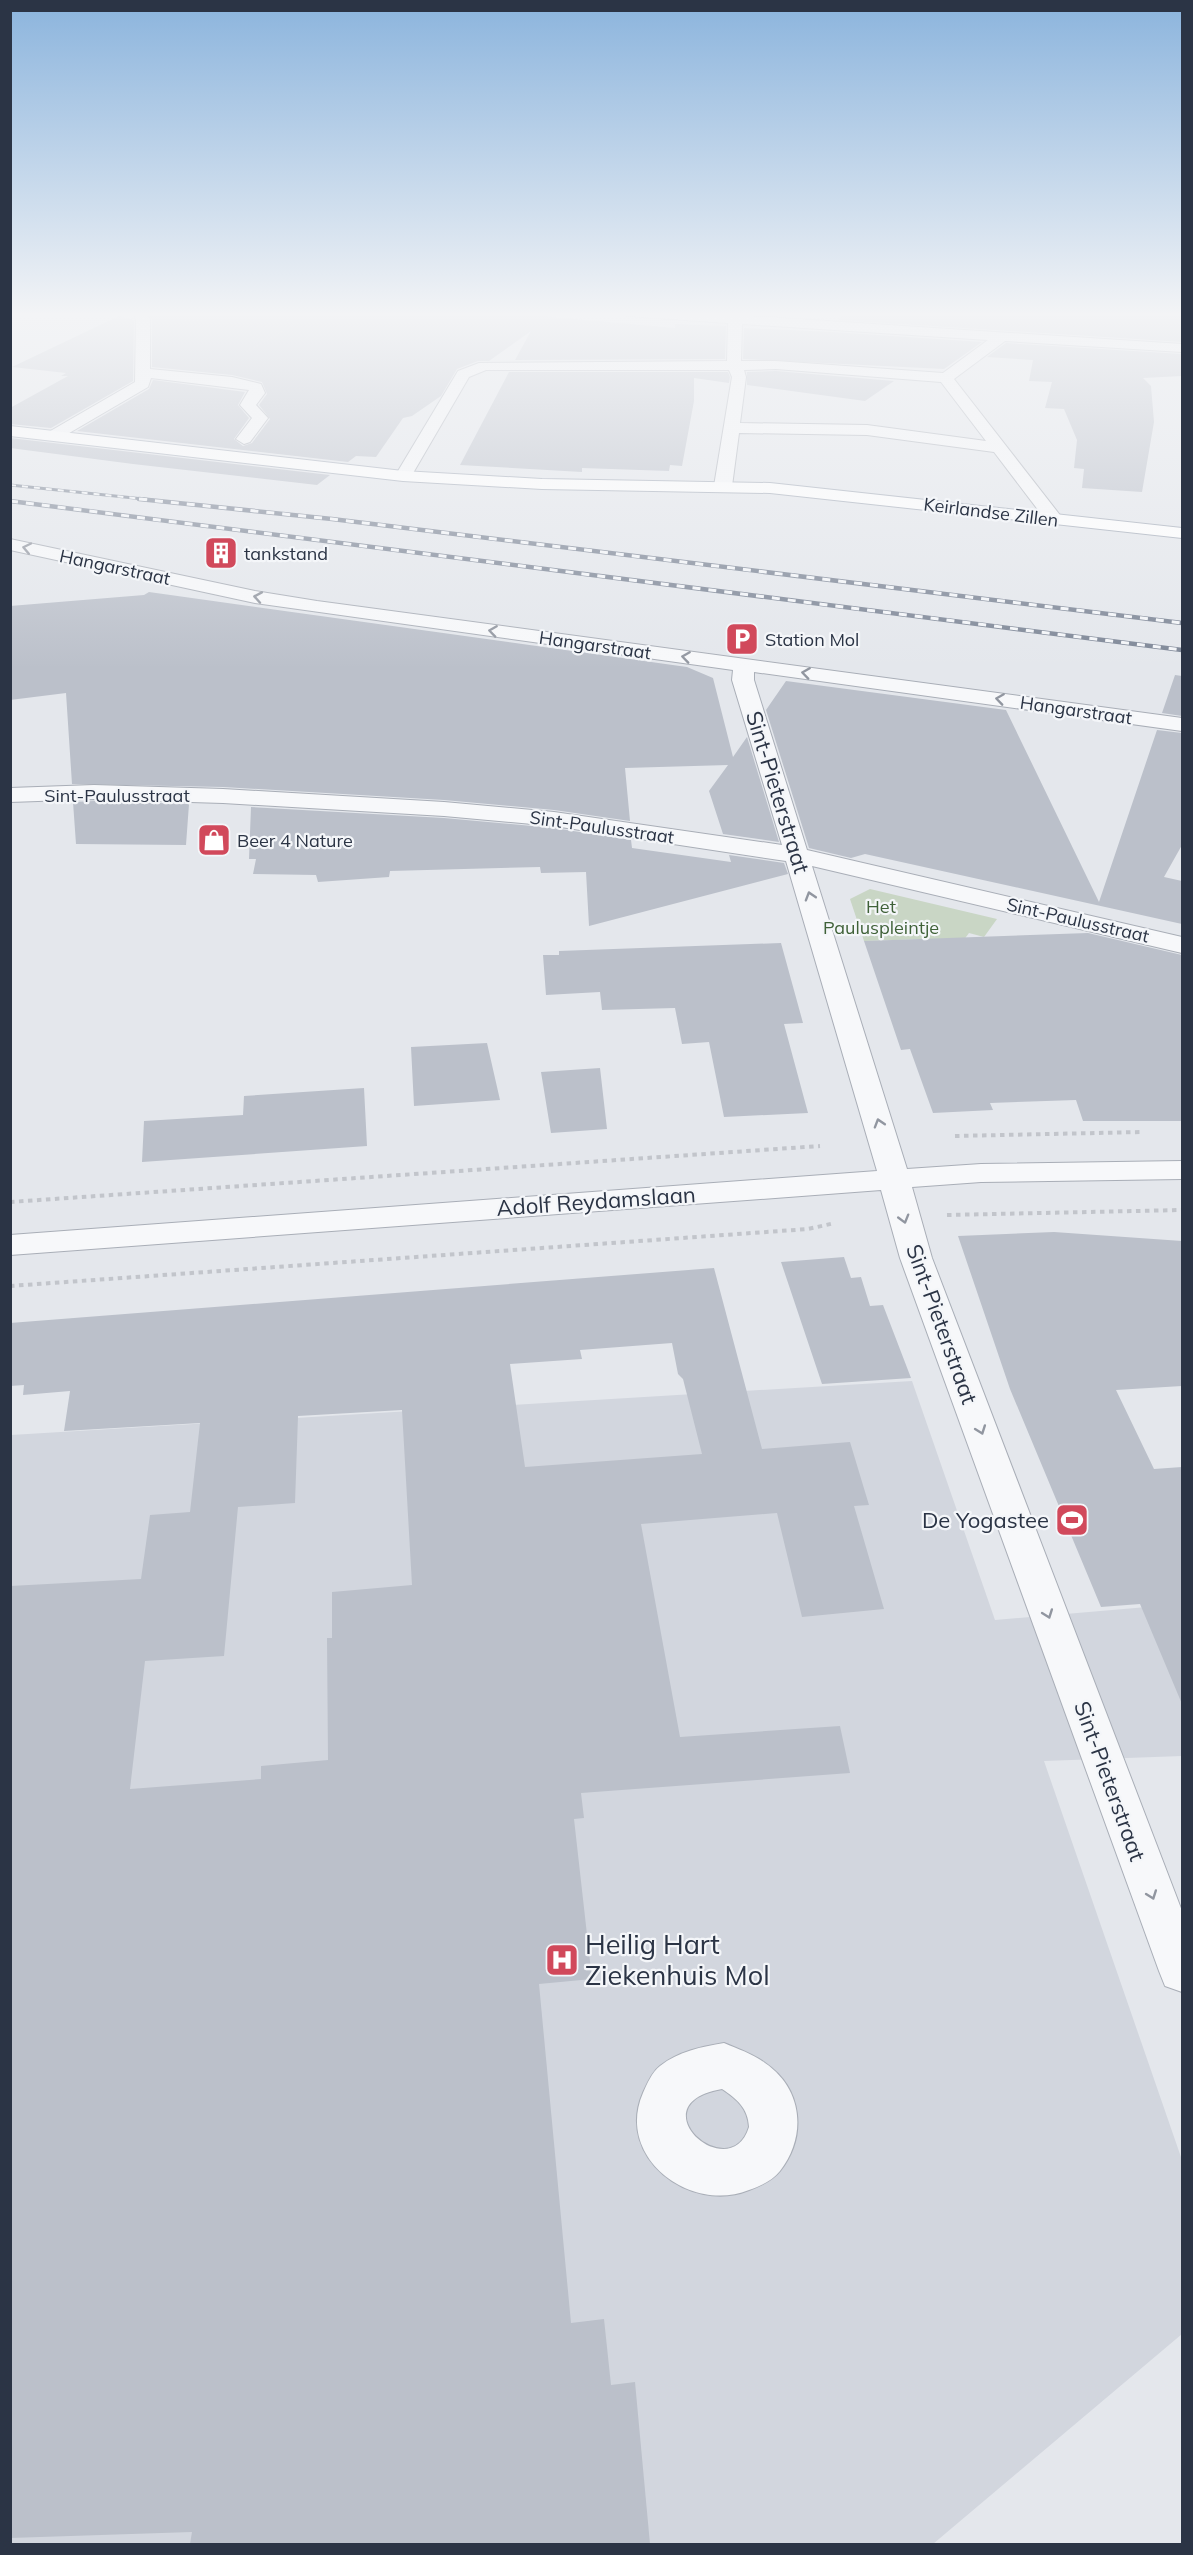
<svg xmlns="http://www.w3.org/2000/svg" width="1193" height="2555" font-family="Mulish,sans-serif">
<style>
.built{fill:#d2d6de}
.green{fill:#c9d6c5}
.building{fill:#bbc0ca;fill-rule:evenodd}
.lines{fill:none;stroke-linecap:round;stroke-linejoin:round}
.minor-casing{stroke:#a9aeb7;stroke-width:2}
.major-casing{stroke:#a3abb8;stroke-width:2}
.path-far1{stroke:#c2c5cb;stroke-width:1.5;stroke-dasharray:2 2;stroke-linecap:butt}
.path{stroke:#c2c5cb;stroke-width:4;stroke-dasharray:4.5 4.5;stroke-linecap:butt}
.minor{fill:#f7f8fa;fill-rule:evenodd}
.major{fill:#fff;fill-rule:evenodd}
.rail-far1-casing{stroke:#7d8696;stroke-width:3}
.rail-casing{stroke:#7d8696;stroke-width:4.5}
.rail-far1{stroke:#f4f6f9;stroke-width:2;stroke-dasharray:6;stroke-linecap:butt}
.rail{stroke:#f4f6f9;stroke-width:3;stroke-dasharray:8;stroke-linecap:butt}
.oneway{stroke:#9196a0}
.labels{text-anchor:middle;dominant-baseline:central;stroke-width:4.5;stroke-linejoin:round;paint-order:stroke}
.far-street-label{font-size:18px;fill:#2b3445;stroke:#f4f6f9}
.far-poi-label{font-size:18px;fill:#2b3445;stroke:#f4f6f9;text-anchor:start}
.far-park-label{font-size:18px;fill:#3f6138;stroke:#f4f6f9}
.street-label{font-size:22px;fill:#2b3445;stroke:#f4f6f9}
.poi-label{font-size:22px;fill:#2b3445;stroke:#f4f6f9;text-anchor:end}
.near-poi-label{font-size:27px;fill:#2b3445;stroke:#f4f6f9;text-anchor:start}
</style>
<rect width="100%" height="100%" fill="#e4e7ec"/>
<!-- built -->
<path class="built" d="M 912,1381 L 995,1620 L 1182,1604 L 1182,1756 L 1044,1761 L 1182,2160 L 1182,2334 L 933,2544 L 11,2544 L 11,1435 Z"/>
<!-- green -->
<path class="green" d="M 870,889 L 997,919 L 984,937 L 969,933 L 960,945 L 926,939 L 864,941 L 850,899 Z"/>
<!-- building -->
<path class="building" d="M 148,312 L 497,312 L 675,328 L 675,324 L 726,326 L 725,359 L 515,360 L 531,331 L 489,361 L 478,361 L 457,369 L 441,396 L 412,416 L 403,418 L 376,457 L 356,456 L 348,462 L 77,431 L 149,389 L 153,380 L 245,392 L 238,405 L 249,418 L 234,439 L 243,446 L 252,443 L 270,419 L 259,405 L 267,394 L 262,382 L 232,375 L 152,367 L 152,319 Z
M 844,312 L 1182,312 L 1182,342 L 839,320 Z
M 119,316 L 134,320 L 133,381 L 51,428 L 10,424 L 10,408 L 68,376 L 61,376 L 66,373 L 12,367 Z
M 744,328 L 832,332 L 982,342 L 944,369 L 743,359 Z
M 1006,343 L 1182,354 L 1182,376 L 1143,378 L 1151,386 L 1154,422 L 1142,492 L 1082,488 L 1084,469 L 1074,468 L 1077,440 L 1064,409 L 1045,408 L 1052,382 L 1029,381 L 1033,360 L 987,357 Z
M 776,371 L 894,381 L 865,401 L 747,385 L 747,372 Z
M 509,372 L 728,372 L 730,377 L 729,383 L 694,378 L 694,401 L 682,466 L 670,465 L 669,471 L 582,468 L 582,472 L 460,465 Z
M 10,438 L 330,475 L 317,485 L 133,464 L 10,448 Z
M 149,592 L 687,667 L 713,678 L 733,757 L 747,737 L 779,842 L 723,834 L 709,791 L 728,765 L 625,768 L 630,821 L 554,810 L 444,800 L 223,787 L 72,784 L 66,693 L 10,700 L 10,606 L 144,595 Z
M 1175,675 L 1182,676 L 1182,716 L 1162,713 Z
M 786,681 L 1006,710 L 1099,902 L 1157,730 L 1182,733 L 1182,845 L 1164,877 L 1182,881 L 1182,924 L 865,854 L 851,858 L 809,848 L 766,710 Z
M 94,801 L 189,804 L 186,845 L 76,844 L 73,802 Z
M 251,807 L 444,818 L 554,828 L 631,840 L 632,848 L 731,862 L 729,855 L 784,863 L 788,874 L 589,926 L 586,872 L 541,873 L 540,867 L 390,871 L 389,877 L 318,882 L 316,875 L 253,874 L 256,859 L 249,859 Z
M 1088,933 L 1182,955 L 1182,1121 L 1083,1121 L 1076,1100 L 990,1103 L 993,1110 L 933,1113 L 910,1049 L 901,1050 L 864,941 Z
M 781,943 L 803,1023 L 784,1024 L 808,1113 L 724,1117 L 709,1042 L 682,1044 L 675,1008 L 602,1010 L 600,992 L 546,995 L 543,955 L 559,955 L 559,951 Z
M 487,1043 L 500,1100 L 414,1106 L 411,1047 Z
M 600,1068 L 607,1129 L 551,1133 L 541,1072 Z
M 364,1088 L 367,1146 L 142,1162 L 144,1121 L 243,1115 L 244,1096 Z
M 1054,1232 L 1182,1241 L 1182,1386 L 1116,1390 L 1154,1469 L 1182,1467 L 1182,1704 L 1140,1604 L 1101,1607 L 1010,1389 L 958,1236 Z
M 844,1257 L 851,1278 L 861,1277 L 870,1306 L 883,1305 L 911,1378 L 822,1384 L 781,1262 Z
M 714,1268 L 762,1449 L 850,1442 L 869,1505 L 854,1506 L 884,1609 L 802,1617 L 777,1513 L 641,1524 L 680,1737 L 840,1726 L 850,1773 L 581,1793 L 584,1818 L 574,1819 L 592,1979 L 539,1984 L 571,2323 L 604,2319 L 611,2385 L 635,2382 L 650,2544 L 190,2544 L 192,2532 L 10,2538 L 10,1586 L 141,1579 L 150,1515 L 190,1512 L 200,1423 L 64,1431 L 70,1391 L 23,1395 L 24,1385 L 10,1386 L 10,1323 ZM 672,1343 L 678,1374 L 683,1379 L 702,1454 L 525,1467 L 510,1364 L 582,1359 L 580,1350 ZM 402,1410 L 412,1585 L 332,1592 L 332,1638 L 327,1638 L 328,1760 L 261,1766 L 261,1779 L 130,1789 L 145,1661 L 224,1656 L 238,1507 L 295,1503 L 298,1416 Z"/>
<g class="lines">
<defs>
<path id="minor" d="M 132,312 L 146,312 L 150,319 L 150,369 L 232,377 L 261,384 L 265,393 L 256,405 L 268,418 L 250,442 L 244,444 L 236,439 L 252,418 L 240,405 L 249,390 L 151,378 L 148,387 L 59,439 L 47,439 L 45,436 L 47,433 L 135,382 L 136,319 Z
M 621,312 L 687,312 L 1182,344 L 1182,352 L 1005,341 L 954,379 L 1063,519 L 1054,524 L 1048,523 L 994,452 L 867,435 L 739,433 L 732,486 L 723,491 L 717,490 L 714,486 L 732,377 L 729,370 L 486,370 L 469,377 L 409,480 L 397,480 L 395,476 L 458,371 L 479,363 L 727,361 L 728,323 L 628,316 ZM 742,324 L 988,340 L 943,373 L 776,361 L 741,361 ZM 776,369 L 941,382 L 986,441 L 867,425 L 740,423 L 746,377 L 744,370 Z
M 10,539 L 255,591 L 317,601 L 1182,718 L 1182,731 L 754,672 L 754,680 L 807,850 L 1182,937 L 1182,953 L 812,866 L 907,1169 L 981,1164 L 1182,1161 L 1182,1179 L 981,1182 L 912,1187 L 932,1258 L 1182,1911 L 1182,1992 L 1165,1986 L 1159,1971 L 900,1258 L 881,1190 L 10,1255 L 10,1235 L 877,1171 L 786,861 L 554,826 L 444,816 L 223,803 L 94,799 L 10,802 L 10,788 L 94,785 L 223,789 L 444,802 L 554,812 L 782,845 L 732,680 L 733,670 L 255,603 L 10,550 Z
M 724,2043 C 738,2049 753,2054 765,2063 C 803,2089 807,2136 780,2171 C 772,2181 760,2186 749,2190 C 690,2214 615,2157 643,2093 C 647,2084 652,2072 660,2066 C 679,2051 701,2047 724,2043 ZM 722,2089 C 737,2099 748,2108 749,2127 C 730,2188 635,2104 722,2089 Z"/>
<path id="major" d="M 10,426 L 403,471 L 542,479 L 770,483 L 1182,528 L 1182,538 L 770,493 L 542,489 L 403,481 L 10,436 Z"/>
</defs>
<!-- minor casing -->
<use href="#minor" class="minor-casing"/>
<!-- major casing -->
<use href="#major" class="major-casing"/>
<!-- path-far1 -->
<path class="path-far1" d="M 176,319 L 229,324
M 253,338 L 265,340
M 246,352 L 295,324 L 278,315 L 255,312"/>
<!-- path -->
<path class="path" d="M 955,1136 L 1143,1132
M 10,1202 L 820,1146
M 947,1215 L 1182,1210
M 10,1286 L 808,1229 L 835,1223"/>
<!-- minor -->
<use href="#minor" class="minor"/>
<!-- major -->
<use href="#major" class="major"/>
<defs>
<path id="rail-far1" d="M 10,485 L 153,500"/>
<path id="rail" d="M 139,499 L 332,519 L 1182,623
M 10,501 L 1182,650"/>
</defs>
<!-- rail-far1 casing -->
<use href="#rail-far1" class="rail-far1-casing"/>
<!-- rail casing -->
<use href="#rail" class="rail-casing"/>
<!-- rail-far1 -->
<use href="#rail-far1" class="rail-far1"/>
<!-- rail -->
<use href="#rail" class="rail"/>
</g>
<!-- one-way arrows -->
<defs><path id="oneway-chevron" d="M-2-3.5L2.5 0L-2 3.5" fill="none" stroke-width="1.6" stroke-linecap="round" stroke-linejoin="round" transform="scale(1.5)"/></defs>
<g class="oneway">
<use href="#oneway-chevron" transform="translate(27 548) rotate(-168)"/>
<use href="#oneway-chevron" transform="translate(258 597) rotate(-170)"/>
<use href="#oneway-chevron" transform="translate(493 631) rotate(-172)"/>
<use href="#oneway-chevron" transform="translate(686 657) rotate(-172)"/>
<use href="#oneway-chevron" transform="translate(806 673) rotate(-172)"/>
<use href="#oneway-chevron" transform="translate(1000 699) rotate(-172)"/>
<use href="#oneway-chevron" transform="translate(810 896) rotate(-107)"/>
<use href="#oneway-chevron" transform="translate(879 1123) rotate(-107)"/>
<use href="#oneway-chevron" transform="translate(904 1219) rotate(74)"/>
<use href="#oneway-chevron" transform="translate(981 1430) rotate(70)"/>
<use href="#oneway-chevron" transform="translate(1048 1614) rotate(70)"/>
<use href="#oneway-chevron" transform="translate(1152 1895) rotate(70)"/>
</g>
<!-- sky -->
<linearGradient id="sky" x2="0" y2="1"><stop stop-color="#8bb4dd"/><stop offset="0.47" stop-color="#f3f4f6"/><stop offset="1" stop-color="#f3f4f6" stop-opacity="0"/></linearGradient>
<rect width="1193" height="669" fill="url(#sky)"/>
<!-- icons -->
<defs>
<symbol id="building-square" viewBox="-11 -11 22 22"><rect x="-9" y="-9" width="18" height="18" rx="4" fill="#d1495b" stroke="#f4f6f9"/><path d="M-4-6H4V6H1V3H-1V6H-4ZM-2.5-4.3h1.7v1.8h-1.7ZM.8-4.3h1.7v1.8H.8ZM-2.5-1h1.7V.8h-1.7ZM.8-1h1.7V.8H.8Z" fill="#fff"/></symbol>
<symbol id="parking-square" viewBox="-11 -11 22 22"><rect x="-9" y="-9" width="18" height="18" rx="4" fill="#d1495b" stroke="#f4f6f9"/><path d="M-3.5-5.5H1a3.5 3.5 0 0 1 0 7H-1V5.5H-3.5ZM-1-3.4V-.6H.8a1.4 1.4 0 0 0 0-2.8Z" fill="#fff"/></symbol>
<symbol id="shop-square" viewBox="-11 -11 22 22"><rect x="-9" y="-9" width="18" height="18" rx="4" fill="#d1495b" stroke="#f4f6f9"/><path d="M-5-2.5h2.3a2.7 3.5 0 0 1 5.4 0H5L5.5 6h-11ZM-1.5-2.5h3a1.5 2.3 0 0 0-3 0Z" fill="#fff"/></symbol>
<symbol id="stadium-square" viewBox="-11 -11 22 22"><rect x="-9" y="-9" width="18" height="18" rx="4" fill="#d1495b" stroke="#f4f6f9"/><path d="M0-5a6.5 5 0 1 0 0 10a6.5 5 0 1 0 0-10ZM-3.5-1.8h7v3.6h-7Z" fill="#fff"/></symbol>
<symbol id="hospital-square" viewBox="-11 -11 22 22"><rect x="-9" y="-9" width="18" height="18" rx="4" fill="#d1495b" stroke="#f4f6f9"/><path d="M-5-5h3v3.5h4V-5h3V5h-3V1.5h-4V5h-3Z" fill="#fff"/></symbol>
</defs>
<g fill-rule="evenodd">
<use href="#building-square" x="202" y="534" width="38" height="38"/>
<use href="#parking-square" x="723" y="620" width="38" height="38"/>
<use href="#shop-square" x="195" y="821" width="38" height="38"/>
<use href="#stadium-square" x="1053" y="1501" width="38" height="38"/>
<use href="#hospital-square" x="543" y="1941" width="38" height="38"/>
</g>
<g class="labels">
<!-- far-street labels -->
<g class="far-street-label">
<text transform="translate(991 512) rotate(7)">Keirlandse Zillen</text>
<text transform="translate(115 567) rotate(12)">Hangarstraat</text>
<text transform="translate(595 645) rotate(8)">Hangarstraat</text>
<text transform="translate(1076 710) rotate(8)">Hangarstraat</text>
<text x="117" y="795">Sint-Paulusstraat</text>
<text transform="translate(602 827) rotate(8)">Sint-Paulusstraat</text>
<text transform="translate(1078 920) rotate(13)">Sint-Paulusstraat</text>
</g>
<!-- far-poi labels -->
<g class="far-poi-label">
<text x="244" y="553">tankstand</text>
<text x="765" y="639">Station Mol</text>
<text x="237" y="840">Beer 4 Nature</text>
</g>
<!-- far-park labels -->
<g class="far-park-label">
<text x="881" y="906">Het<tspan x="881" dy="21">Pauluspleintje</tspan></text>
</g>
<!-- street labels -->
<g class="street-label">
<text transform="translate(778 792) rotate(73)">Sint-Pieterstraat</text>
<text transform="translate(596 1201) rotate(-4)">Adolf Reydamslaan</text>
<text transform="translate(942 1324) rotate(70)">Sint-Pieterstraat</text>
<text transform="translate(1110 1781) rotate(70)">Sint-Pieterstraat</text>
</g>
<!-- poi labels -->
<g class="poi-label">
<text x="1049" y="1520">De Yogastee</text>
</g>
<!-- near-poi labels -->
<g class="near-poi-label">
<text x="585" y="1944">Heilig Hart<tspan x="585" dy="31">Ziekenhuis Mol</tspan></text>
</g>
</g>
<!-- border -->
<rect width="1193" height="2555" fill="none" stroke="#2b3445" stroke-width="24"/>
</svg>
